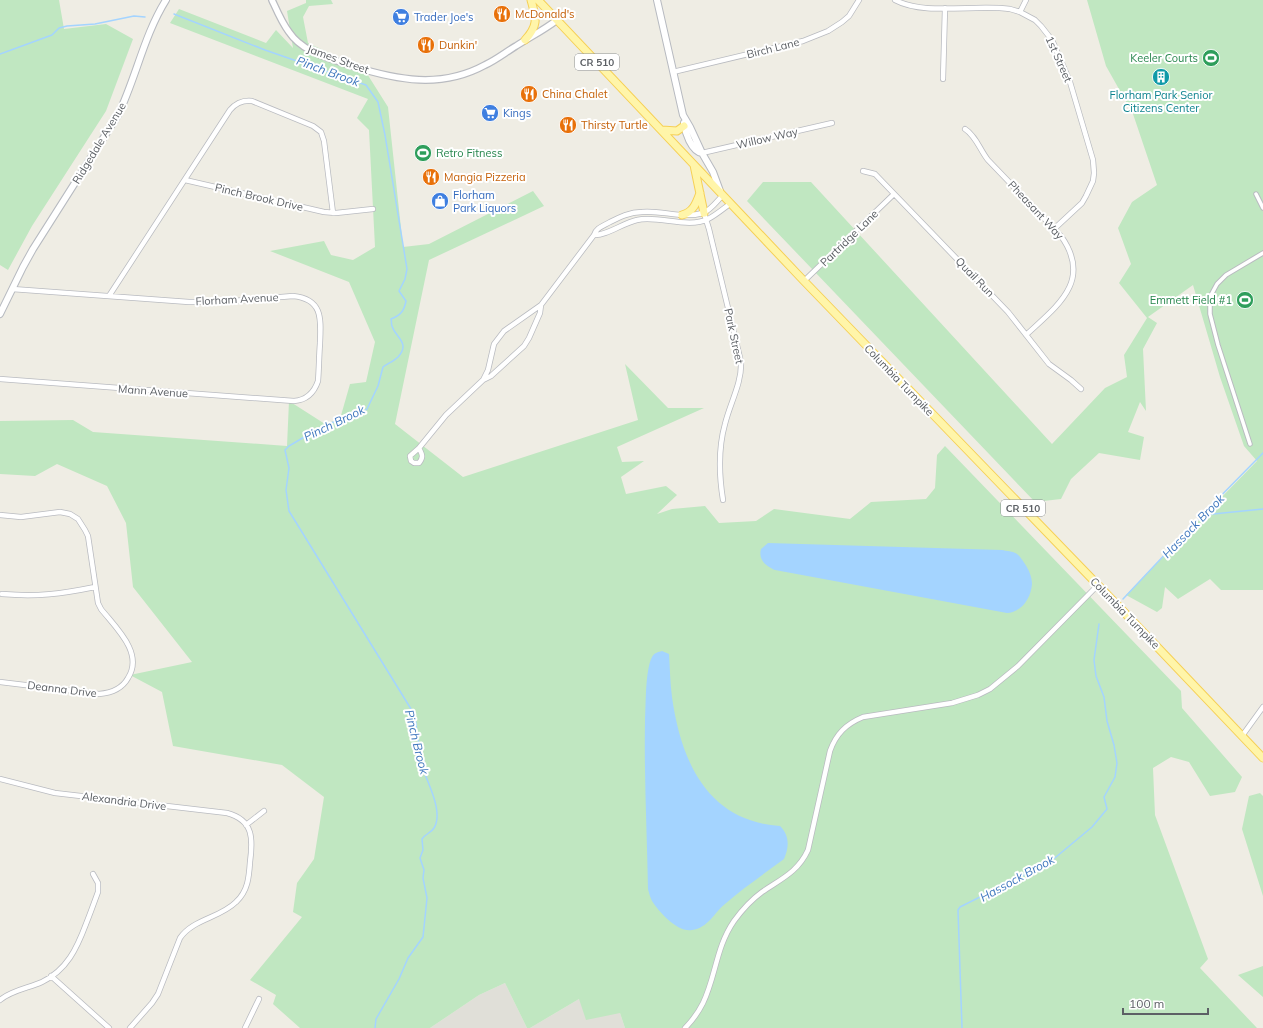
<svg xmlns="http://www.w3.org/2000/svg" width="1263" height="1028" font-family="Mulish,sans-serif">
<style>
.industrial{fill:#e0dfd8}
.green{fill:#c0e7c1}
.water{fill:#a4d4ff}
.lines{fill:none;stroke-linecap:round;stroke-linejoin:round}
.stream{stroke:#a4d4ff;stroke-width:1.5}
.pedestrian-casing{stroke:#b9bbc0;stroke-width:5.5}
.minor-casing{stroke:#b9bbc0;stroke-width:6}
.tertiary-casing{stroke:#b9bbc0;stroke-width:8}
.secondary-casing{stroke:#b7bac0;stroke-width:8}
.primary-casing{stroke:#f6d056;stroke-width:9}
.pedestrian{stroke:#fff;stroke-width:3.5}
.minor{stroke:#fff;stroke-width:4.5}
.tertiary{stroke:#fff;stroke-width:5.5}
.secondary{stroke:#fff;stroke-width:6}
.primary{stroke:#fff5a9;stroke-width:7}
.labels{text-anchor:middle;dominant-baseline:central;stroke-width:4;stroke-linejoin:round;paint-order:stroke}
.shield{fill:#fff;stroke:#8d9093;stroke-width:1}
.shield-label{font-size:10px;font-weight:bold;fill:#5c6065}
.food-label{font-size:11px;fill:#c56008;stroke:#fff;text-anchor:start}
.shop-label{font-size:11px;fill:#366cbe;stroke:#fff;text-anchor:start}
.street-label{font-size:11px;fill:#5c6065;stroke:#fff}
.leisure-label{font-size:11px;fill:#27864d;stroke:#fff;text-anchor:end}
.culture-label{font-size:11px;fill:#0d838f;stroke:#fff}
.water-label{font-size:12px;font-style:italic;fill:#4078be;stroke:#fff}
</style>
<rect width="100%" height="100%" fill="#efede4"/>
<!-- industrial -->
<path class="industrial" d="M 505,983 L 527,1028 L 430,1028 L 479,995 Z
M 579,999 L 620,1013 L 625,1028 L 530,1028 Z"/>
<!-- green -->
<path class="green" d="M 0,0 L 59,0 L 64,29 L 106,24 L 133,39 L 106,111 L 32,226 L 8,270 L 0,265 Z
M 306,0 L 331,0 L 333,4 L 309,6 L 303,17 L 308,43 L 364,69 L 388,107 L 403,247 L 429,244 L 533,191 L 544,206 L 429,260 L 395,424 L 463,477 L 638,420 L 625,364 L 668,408 L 704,408 L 617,447 L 622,462 L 644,461 L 621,477 L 626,494 L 666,486 L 677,495 L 657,514 L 672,509 L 705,506 L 719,523 L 756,521 L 774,509 L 850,519 L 871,502 L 926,499 L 935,488 L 937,455 L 945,446 L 1181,691 L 1182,708 L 1242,777 L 1235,792 L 1210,796 L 1189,762 L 1171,757 L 1153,768 L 1155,815 L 1208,959 L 1200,968 L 1257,1028 L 625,1028 L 620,1013 L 586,1020 L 579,999 L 530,1028 L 527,1028 L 505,983 L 479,995 L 430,1028 L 300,1028 L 273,1004 L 276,995 L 250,980 L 302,917 L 293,912 L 297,883 L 314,859 L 324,797 L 282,765 L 173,746 L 162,692 L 130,675 L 192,662 L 133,587 L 126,523 L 107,486 L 57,464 L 35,476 L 0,474 L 0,421 L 73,420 L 93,432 L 287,446 L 289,401 L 325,424 L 340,419 L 350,384 L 366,382 L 375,342 L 349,282 L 270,251 L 324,241 L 331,255 L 353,260 L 375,247 L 369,130 L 357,118 L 368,99 L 170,23 L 179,9 L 266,43 L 276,30 L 293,48 L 287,11 L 306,3 Z
M 1087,0 L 1263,0 L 1263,590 L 1221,590 L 1210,579 L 1178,599 L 1165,587 L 1162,608 L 1157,612 L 1126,595 L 1257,461 L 1244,446 L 1220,377 L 1193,285 L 1148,317 L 1157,323 L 1143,349 L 1146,411 L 1140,402 L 1128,432 L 1144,437 L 1140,460 L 1099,453 L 1071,479 L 1061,499 L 1035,502 L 747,201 L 763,182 L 811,182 L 1052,444 L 1105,388 L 1127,377 L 1124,355 L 1147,318 L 1119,283 L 1131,264 L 1118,228 L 1132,202 L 1157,185 L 1133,114 L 1106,66 Z
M 1260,793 L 1263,796 L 1263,896 L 1242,829 L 1249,796 Z
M 1263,966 L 1263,997 L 1238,975 Z"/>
<!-- water -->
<path class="water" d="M 768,543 L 1002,550 C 1006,551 1013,551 1017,554 C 1020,556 1023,561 1025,564 C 1029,570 1032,577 1032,584 C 1031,598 1022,612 1007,613 L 775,570 C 766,566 758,560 761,549 Z
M 662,651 L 669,654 C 670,668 670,683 672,697 C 681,761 707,821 780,826 C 790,836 789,847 784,859 C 764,874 743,888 725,904 C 714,913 708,928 692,930 C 678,933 659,912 652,901 C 650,897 649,893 648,889 C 647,833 644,777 645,721 C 646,705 645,671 652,657 C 654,653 658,652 662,651 Z"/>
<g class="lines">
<!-- stream -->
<path class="stream" d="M 174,14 L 265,50 L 366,85 L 378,102 L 385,135 L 407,269 L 405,279 L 399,291 L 406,301 C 404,311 401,315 391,319 C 392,322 391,324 392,326 C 395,337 411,343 398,357 C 394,361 387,364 383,367 L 378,386 L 367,409 L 361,413 L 352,415 L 323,426 L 289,446 L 285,450 L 289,468 L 286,490 L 289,511 L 411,709 L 416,723 L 417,736 L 426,769 L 425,774 C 430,788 443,813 434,828 C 431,833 425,834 422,839 L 423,850 L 420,858 L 424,870 L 423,878 L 427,898 L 423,937 L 408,958 L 399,979 L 376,1019 L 375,1028
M 0,54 L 52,35 L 59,28 L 67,26 L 95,24 L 134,16 L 145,17
M 1203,515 L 1263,509
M 1123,599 L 1202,515 L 1263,453
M 962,1028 L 958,910 L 960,907 L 1050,862 L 1092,827 L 1107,809 L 1104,797 L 1115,777 L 1117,763 L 1114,745 L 1107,721 L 1104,697 L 1096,676 L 1094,660 L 1099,624"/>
<defs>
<path id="pedestrian" d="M 1256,194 L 1263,208
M 1250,444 L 1218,345 L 1210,314 L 1210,297 L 1217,284 L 1226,275 L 1263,253"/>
<path id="minor" d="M 895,0 C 925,16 975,4 1010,9 L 1020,12 L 1035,20 L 1041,26 L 1052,40 L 1070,82 L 1093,160 L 1094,173 L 1093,181 L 1086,196 L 1082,203 L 1054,229
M 1020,12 L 1026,0
M 673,72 L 803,41 L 828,31 L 842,22 L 849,16 L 859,0
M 943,79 L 945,8
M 965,129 C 976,136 980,150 988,160 L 1061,236 C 1093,281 1057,306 1026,335
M 702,153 L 832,123
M 863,171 L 875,174 L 1008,312 L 1049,364 L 1071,380 L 1081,389
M 185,180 L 324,212 L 336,213 L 373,209
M 704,213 L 709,229 L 741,362 C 742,383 730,403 725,424 C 718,449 719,475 723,500
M 594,235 C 606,236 623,223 637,220 C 658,215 688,229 708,219 C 716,215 724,208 731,203
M 804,281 L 894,194
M 109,296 L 230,110 C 236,103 243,100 252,101 L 313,126 L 321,132 L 324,141 L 333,213
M 0,379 L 294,401 C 307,400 314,393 318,381 C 319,369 319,356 320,343 C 321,319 323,299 293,296 L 222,302 L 189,302 L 12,289
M 483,380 L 491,376 L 524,346 L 529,338 L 540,313 L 541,305 L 594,235 C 596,228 603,226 610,222 C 620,217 630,212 642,212 C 662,210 682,219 703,213 C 711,210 717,201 723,195
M 419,448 C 422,454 424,457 419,463 L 414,463 L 411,461 L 410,456 L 419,448 L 446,415 L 483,380 L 488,370 L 494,344 L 504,331 L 541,305
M 0,515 L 21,517 L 60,512 L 70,514 L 78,519 L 85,530 L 88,536 L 98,603 L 101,609 C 116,628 144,653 128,678 C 122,689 111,693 99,694 L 0,682
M 2,594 C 37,597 61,594 95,587
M 1242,736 L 1263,707
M 0,779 L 55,793 L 227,813 C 254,820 253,840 250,862 C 249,877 248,891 236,902 C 220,918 193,919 180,938 L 158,994 L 152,1003 L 130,1028
M 246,825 L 264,811
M 51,976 L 109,1028
M 0,1000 C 12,990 29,988 42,982 C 67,970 77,948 86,924 C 90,914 94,903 98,892 L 98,883 L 93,874
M 245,1028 L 259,999
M 685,1028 C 692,1021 698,1013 703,1003 C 716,976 716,947 734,921 C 742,910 751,900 762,892 C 781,879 798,872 808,850 L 830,751 C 836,734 846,724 863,717 L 952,703 L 978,695 L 990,689 L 1018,666 L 1098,585"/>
<path id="tertiary" d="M 272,0 C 277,11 282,23 289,32 C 303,53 330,58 352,66 C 397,80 441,89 485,65 C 496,60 506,52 516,46 C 530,37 544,30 557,20"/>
<path id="secondary" d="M 657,0 L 683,115 L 690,127 L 702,153 L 713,172 L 720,191
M 684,123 C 685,132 691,151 702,153
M 0,314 L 23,267 L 33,249 L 118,115 C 136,78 144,35 166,0"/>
<path id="primary" d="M 538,0 L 804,281 L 1123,611 L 1263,758
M 525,40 C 539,25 536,18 531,0
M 662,130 L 677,131 L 684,126
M 694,165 L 704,213
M 682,215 C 693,212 696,204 700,193"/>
</defs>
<!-- pedestrian casing -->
<use href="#pedestrian" class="pedestrian-casing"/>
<!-- minor casing -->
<use href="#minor" class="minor-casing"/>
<!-- tertiary casing -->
<use href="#tertiary" class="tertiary-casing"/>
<!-- secondary casing -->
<use href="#secondary" class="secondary-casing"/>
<!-- primary casing -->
<use href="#primary" class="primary-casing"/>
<!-- pedestrian -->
<use href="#pedestrian" class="pedestrian"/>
<!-- minor -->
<use href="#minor" class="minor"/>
<!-- tertiary -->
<use href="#tertiary" class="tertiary"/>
<!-- secondary -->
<use href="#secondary" class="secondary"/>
<!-- primary -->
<use href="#primary" class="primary"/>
</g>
<!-- icons -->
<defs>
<symbol id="restaurant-disc" viewBox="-11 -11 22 22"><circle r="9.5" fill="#e8710a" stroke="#fff"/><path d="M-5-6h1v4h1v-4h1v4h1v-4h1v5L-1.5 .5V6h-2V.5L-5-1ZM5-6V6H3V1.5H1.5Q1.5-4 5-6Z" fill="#fff"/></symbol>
<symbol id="supermarket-disc" viewBox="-11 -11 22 22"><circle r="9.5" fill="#3f7fe0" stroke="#fff"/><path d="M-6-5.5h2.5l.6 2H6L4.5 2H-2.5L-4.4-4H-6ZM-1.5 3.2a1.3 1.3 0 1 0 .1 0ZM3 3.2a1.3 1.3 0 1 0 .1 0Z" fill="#fff"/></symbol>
<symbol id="stadium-disc" viewBox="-11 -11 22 22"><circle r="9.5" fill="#2e9e5b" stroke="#fff"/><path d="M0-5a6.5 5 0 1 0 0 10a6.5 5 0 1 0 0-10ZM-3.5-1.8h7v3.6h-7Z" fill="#fff"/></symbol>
<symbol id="building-disc" viewBox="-11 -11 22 22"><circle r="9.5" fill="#0f9aa8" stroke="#fff"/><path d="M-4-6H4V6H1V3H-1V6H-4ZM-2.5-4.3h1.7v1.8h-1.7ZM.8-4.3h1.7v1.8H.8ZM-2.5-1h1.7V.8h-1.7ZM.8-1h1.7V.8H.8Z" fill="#fff"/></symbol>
<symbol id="shop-disc" viewBox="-11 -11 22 22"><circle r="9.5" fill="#3f7fe0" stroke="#fff"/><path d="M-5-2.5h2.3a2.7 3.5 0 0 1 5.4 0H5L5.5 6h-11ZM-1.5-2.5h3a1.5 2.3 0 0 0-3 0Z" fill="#fff"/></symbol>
</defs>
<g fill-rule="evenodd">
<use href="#restaurant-disc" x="492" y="4" width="20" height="20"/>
<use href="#supermarket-disc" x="391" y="7" width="20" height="20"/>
<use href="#restaurant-disc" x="416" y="35" width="20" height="20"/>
<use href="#stadium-disc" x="1201" y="48" width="20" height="20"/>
<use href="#building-disc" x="1151" y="67" width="20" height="20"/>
<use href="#restaurant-disc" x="519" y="84" width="20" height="20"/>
<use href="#supermarket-disc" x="480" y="103" width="20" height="20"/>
<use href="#restaurant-disc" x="558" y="115" width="20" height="20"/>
<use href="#stadium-disc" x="413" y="143" width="20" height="20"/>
<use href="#restaurant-disc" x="421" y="167" width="20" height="20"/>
<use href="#shop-disc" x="430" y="191" width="20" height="20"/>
<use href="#stadium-disc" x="1235" y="290" width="20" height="20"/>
</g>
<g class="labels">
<!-- shield labels -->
<g class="shield">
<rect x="575" y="54" width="44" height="16" rx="3"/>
<rect x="1001" y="500" width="44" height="16" rx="3"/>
</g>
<g class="shield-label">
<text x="597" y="62">CR 510</text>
<text x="1023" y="508">CR 510</text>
</g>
<!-- food labels -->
<g class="food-label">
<text x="515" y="14">McDonald's</text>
<text x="439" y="45">Dunkin'</text>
<text x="542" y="94">China Chalet</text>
<text x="581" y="125">Thirsty Turtle</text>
<text x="444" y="177">Mangia Pizzeria</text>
</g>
<!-- shop labels -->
<g class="shop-label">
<text x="414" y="17">Trader Joe's</text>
<text x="503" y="113">Kings</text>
<text x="453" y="195">Florham<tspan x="453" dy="13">Park Liquors</tspan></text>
</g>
<!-- street labels -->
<g class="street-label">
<text transform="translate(773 48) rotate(-14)">Birch Lane</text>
<text transform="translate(338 59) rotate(20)">James Street</text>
<text transform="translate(1059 59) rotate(66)">1st Street</text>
<text transform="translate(767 138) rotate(-13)">Willow Way</text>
<text transform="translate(99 143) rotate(-59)">Ridgedale Avenue</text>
<text transform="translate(259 197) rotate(13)">Pinch Brook Drive</text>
<text transform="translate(1036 210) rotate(47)">Pheasant Way</text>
<text transform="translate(849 238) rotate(-44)">Partridge Lane</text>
<text transform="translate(975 277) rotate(46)">Quail Run</text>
<text transform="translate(237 299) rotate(-3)">Florham Avenue</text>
<text transform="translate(734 336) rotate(78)">Park Street</text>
<text transform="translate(899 380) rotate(46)">Columbia Turnpike</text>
<text transform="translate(153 391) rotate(4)">Mann Avenue</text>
<text transform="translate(1125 613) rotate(46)">Columbia Turnpike</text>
<text transform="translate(62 689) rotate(7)">Deanna Drive</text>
<text transform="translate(124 801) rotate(7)">Alexandria Drive</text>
</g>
<!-- leisure labels -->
<g class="leisure-label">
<text x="1198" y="58">Keeler Courts</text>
<text x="436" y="153" text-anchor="start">Retro Fitness</text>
<text x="1232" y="300">Emmett Field #1</text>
</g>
<!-- culture labels -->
<g class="culture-label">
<text x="1161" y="95">Florham Park Senior<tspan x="1161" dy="13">Citizens Center</tspan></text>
</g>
<!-- water labels -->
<g class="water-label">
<text transform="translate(328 71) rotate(20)">Pinch Brook</text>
<text transform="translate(334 423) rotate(-26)">Pinch Brook</text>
<text transform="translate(1193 526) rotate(-46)">Hassock Brook</text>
<text transform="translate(417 742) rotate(76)">Pinch Brook</text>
<text transform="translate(1017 878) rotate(-29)">Hassock Brook</text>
</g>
</g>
<!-- scale -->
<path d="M1123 1008v6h85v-6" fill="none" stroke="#5c6065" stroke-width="2"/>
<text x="1129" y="1008" font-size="12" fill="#5c6065" stroke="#ffffff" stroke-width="3" paint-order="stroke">100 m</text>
</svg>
